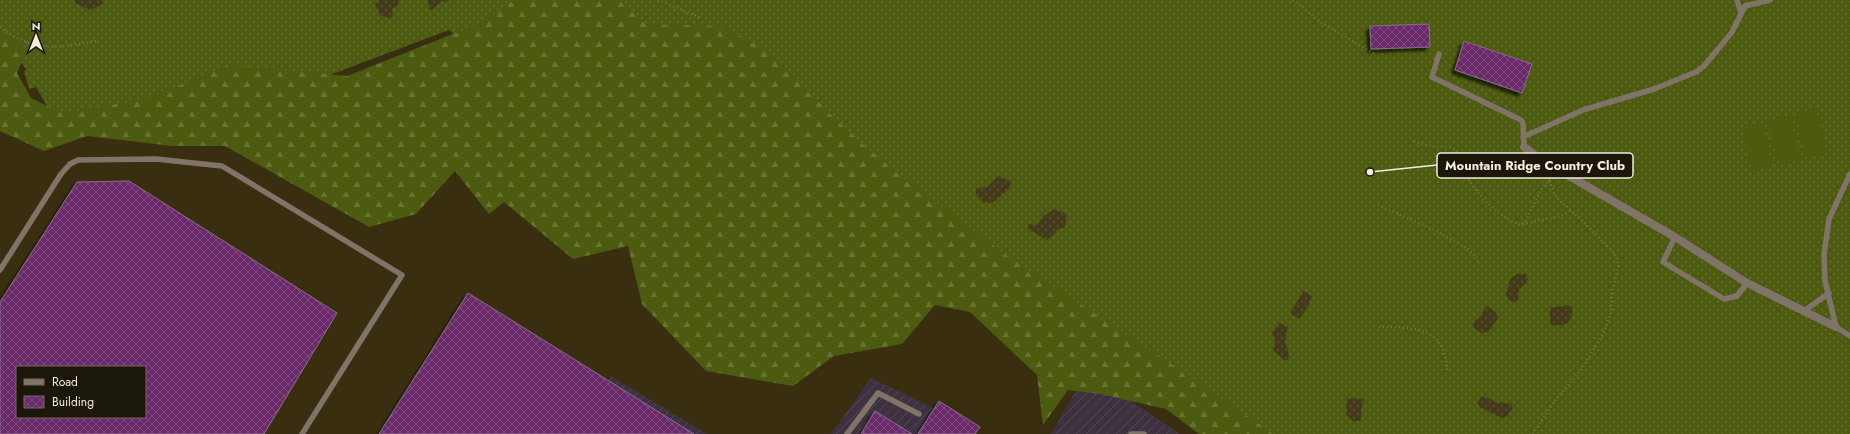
<svg xmlns="http://www.w3.org/2000/svg" width="1850" height="434" font-family="Jost,sans-serif">
<style>
.industrial{fill:url(#industrial-furrows)}
.grass{fill:url(#grass-dots)}
.forest{fill:url(#forest-firs)}
.sand{fill:url(#sand-dots)}
.pitch{fill:#4c5b10}
.building{fill:url(#building-cross-hatch);stroke:#886f88;fill-rule:evenodd;filter:url(#shadow)}
.lines{fill:none;stroke-linecap:round;stroke-linejoin:round}
.path{stroke:#7b7157;stroke-width:2.5;stroke-dasharray:1 3;stroke-linecap:butt}
.service{stroke:#807469;stroke-width:5.5}
.minor{stroke:#807469;stroke-width:8}
.leader{fill:none;stroke:#f4eddc;stroke-width:1.5}
.callout-dot{fill:#f4eddc;stroke:#1b170a;stroke-width:1.5}
.callout{fill:#1b170a;stroke:#f4eddc;stroke-width:1.5}
.callout-label{font-size:13px;text-anchor:middle;font-weight:bold;fill:#f4eddc}
</style>
<defs>
<pattern id="industrial-furrows" width="10" height="10" patternUnits="userSpaceOnUse"><rect width="10" height="10" fill="#3e3240"/><path d="M-1 1l2-2M0 10L10 0M9 11l2-2" fill="none" stroke="#514652"/></pattern>
<pattern id="grass-dots" width="8" height="8" patternUnits="userSpaceOnUse"><rect width="8" height="8" fill="#4c5b10"/><path d="M2 2h.1M6 6h.1" fill="none" stroke="#667332" stroke-width="1.8" stroke-linecap="round"/></pattern>
<pattern id="forest-firs" width="22" height="20" patternUnits="userSpaceOnUse"><rect width="22" height="20" fill="#4c5b10"/><path d="M5 1l3.5 6h-7zM16 11l3.5 6h-7z" fill="#667332"/></pattern>
<pattern id="sand-dots" width="8" height="8" patternUnits="userSpaceOnUse"><rect width="8" height="8" fill="#433a1a"/><path d="M2 2h.1M6 6h.1" fill="none" stroke="#5f573b" stroke-width="1.8" stroke-linecap="round"/></pattern>
<pattern id="building-cross-hatch" width="8" height="8" patternUnits="userSpaceOnUse"><rect width="8" height="8" fill="#6a2a6b"/><path d="M0 0l8 8M0 8l8-8" fill="none" stroke="#804980"/></pattern>
<filter id="shadow"><feDropShadow dx="-3.5" dy="3.5" stdDeviation="1" flood-color="#0009"/></filter>
</defs>
<rect width="100%" height="100%" fill="#392e0f"/>
<!-- industrial -->
<path class="industrial" d="M 1087,372 L 1180,434 L 1051,434 Z
M 611,376 L 707,434 L 575,434 Z
M 871,378 L 935,409 L 927,434 L 831,434 Z"/>
<!-- grass -->
<path class="grass" d="M 0,0 L 1850,0 L 1850,434 L 1247,434 L 811,113 L 639,222 L 449,30 L 311,82 L 56,122 L 36,87 L 29,89 L 24,71 L 26,70 L 13,47 L 0,46 Z"/>
<!-- forest -->
<path class="forest" d="M 514,0 L 620,0 L 646,24 L 724,26 L 763,49 L 798,79 L 825,109 L 868,149 L 1006,255 L 1161,357 L 1274,434 L 1199,434 L 1166,409 L 1100,394 L 1068,390 L 1043,425 L 1037,375 L 970,312 L 935,305 L 902,344 L 834,356 L 793,386 L 706,371 L 642,304 L 628,246 L 573,259 L 504,202 L 489,214 L 455,171 L 416,214 L 369,227 L 225,146 L 172,146 L 87,136 L 44,151 L 0,131 L 0,28 L 28,48 L 17,73 L 31,98 L 61,113 L 142,100 L 230,65 L 347,76 L 478,24 Z"/>
<!-- sand -->
<path class="sand" d="M 74,0 L 102,0 L 103,4 L 90,10 L 75,3 Z
M 379,0 L 399,0 L 398,6 L 392,9 L 393,17 L 388,18 L 380,15 L 375,4 Z
M 428,0 L 451,0 L 441,2 L 432,10 L 429,9 Z
M 998,176 L 1010,181 L 1011,187 L 994,202 L 984,203 L 976,194 L 976,189 L 987,187 Z
M 1054,209 L 1066,214 L 1067,217 L 1065,227 L 1058,229 L 1053,235 L 1047,240 L 1028,229 L 1029,224 L 1037,225 L 1040,221 L 1042,217 Z
M 1517,274 L 1525,274 L 1528,279 L 1526,283 L 1519,289 L 1518,300 L 1515,302 L 1510,301 L 1506,295 L 1510,279 Z
M 1303,291 L 1312,296 C 1309,305 1305,311 1300,319 L 1291,314 L 1291,312 Z
M 1569,305 L 1572,307 C 1574,322 1565,327 1552,325 L 1550,321 L 1550,308 Z
M 1486,306 C 1491,307 1497,313 1498,318 L 1489,331 L 1482,333 L 1475,329 L 1473,326 L 1474,322 L 1481,316 Z
M 1279,323 L 1288,327 L 1285,340 L 1289,355 L 1288,360 L 1284,360 L 1273,350 L 1275,341 L 1272,333 Z
M 1481,397 L 1486,397 L 1496,402 L 1511,404 L 1513,408 L 1507,416 L 1502,418 L 1478,406 L 1478,402 Z
M 1349,398 L 1364,399 L 1361,409 L 1361,421 L 1353,421 L 1346,414 L 1347,402 Z"/>
<!-- pitch -->
<path class="pitch" d="M 1816,108 L 1827,153 L 1806,158 L 1795,114 Z
M 1790,115 L 1800,160 L 1779,165 L 1768,121 Z
M 1762,122 L 1772,166 L 1752,171 L 1742,127 Z"/>
<!-- building -->
<path class="building" d="M 1429,24 L 1430,47 L 1371,49 L 1370,26 Z
M 1464,41 L 1532,64 L 1522,93 L 1455,70 Z
M 129,181 L 337,313 L 264,434 L 0,434 L 0,302 L 77,182 ZM 17,367 L 145,367 L 145,417 L 17,417 Z
M 468,293 L 694,434 L 379,434 Z
M 939,401 L 980,427 L 975,434 L 918,434 Z
M 875,411 L 912,434 L 861,434 Z"/>
<g class="lines">
<!-- path -->
<path class="path" d="M 658,0 L 701,18
M 1293,0 L 1322,23 L 1376,55
M 0,27 C 35,53 57,48 97,41
M 1414,141 C 1420,143 1426,146 1432,146 C 1440,148 1450,146 1456,150 C 1464,156 1464,170 1468,178 C 1477,196 1502,219 1521,225 L 1526,220 L 1541,190 L 1549,179
M 1378,205 L 1430,228 L 1468,249 L 1477,258 L 1479,264
M 1523,224 L 1561,216 L 1571,210
M 1379,327 C 1415,327 1446,327 1447,372
M 1533,434 L 1556,399 L 1582,369 L 1603,334 L 1611,313 L 1612,292 L 1619,265 L 1614,253 L 1583,221 L 1556,197 L 1549,180"/>
<!-- service -->
<path class="service" d="M 1737,0 L 1741,13
M 1439,54 L 1432,77 L 1521,120 L 1523,123 L 1524,147
M 1523,137 L 1583,110 L 1654,89 L 1696,72 L 1704,66 L 1732,32 L 1745,6 L 1770,0
M 1850,174 L 1829,219 L 1824,255 L 1825,281 L 1836,327 L 1850,336
M 1675,237 L 1663,262 L 1724,299 L 1737,296 L 1747,283
M 0,270 L 61,174 L 70,164 L 78,160 L 156,159 L 222,166 L 402,275 L 302,434
M 1804,311 L 1829,293
M 847,434 L 878,393 L 919,414
M 1131,434 L 1144,434"/>
<!-- minor -->
<path class="minor" d="M 1524,147 L 1543,161 L 1675,237 L 1747,283 L 1836,327"/>
</g>
<!-- callouts -->
<path class="leader" d="M1370 172L1437 165"/>
<circle class="callout-dot" cx="1370" cy="172" r="4"/>
<rect class="callout" x="1437" y="153" width="196" height="25" rx="4"/>
<g class="callout-label">
<text x="1535" y="170">Mountain Ridge Country Club</text>
</g>
<!-- legend -->
<rect x="16" y="366" width="130" height="52" fill="#1b170a" stroke="#726d5e"/>
<rect x="24" y="379" width="20" height="6" fill="#807469" stroke="#726d5e"/>
<text x="52" y="386" font-size="12" fill="#f4eddc">Road</text>
<rect x="24" y="396" width="20" height="12" fill="url(#building-cross-hatch)" stroke="#726d5e"/>
<text x="52" y="406" font-size="12" fill="#f4eddc">Building</text>
<!-- north arrow -->
<g transform="translate(36 36)" stroke="#1b170a" stroke-width="3" paint-order="stroke">
<path d="M0-3L7 15L0 10L-7 15Z" fill="#f4eddc"/>
<text y="-6" font-size="11" font-weight="bold" text-anchor="middle" fill="#f4eddc">N</text>
</g>
</svg>
